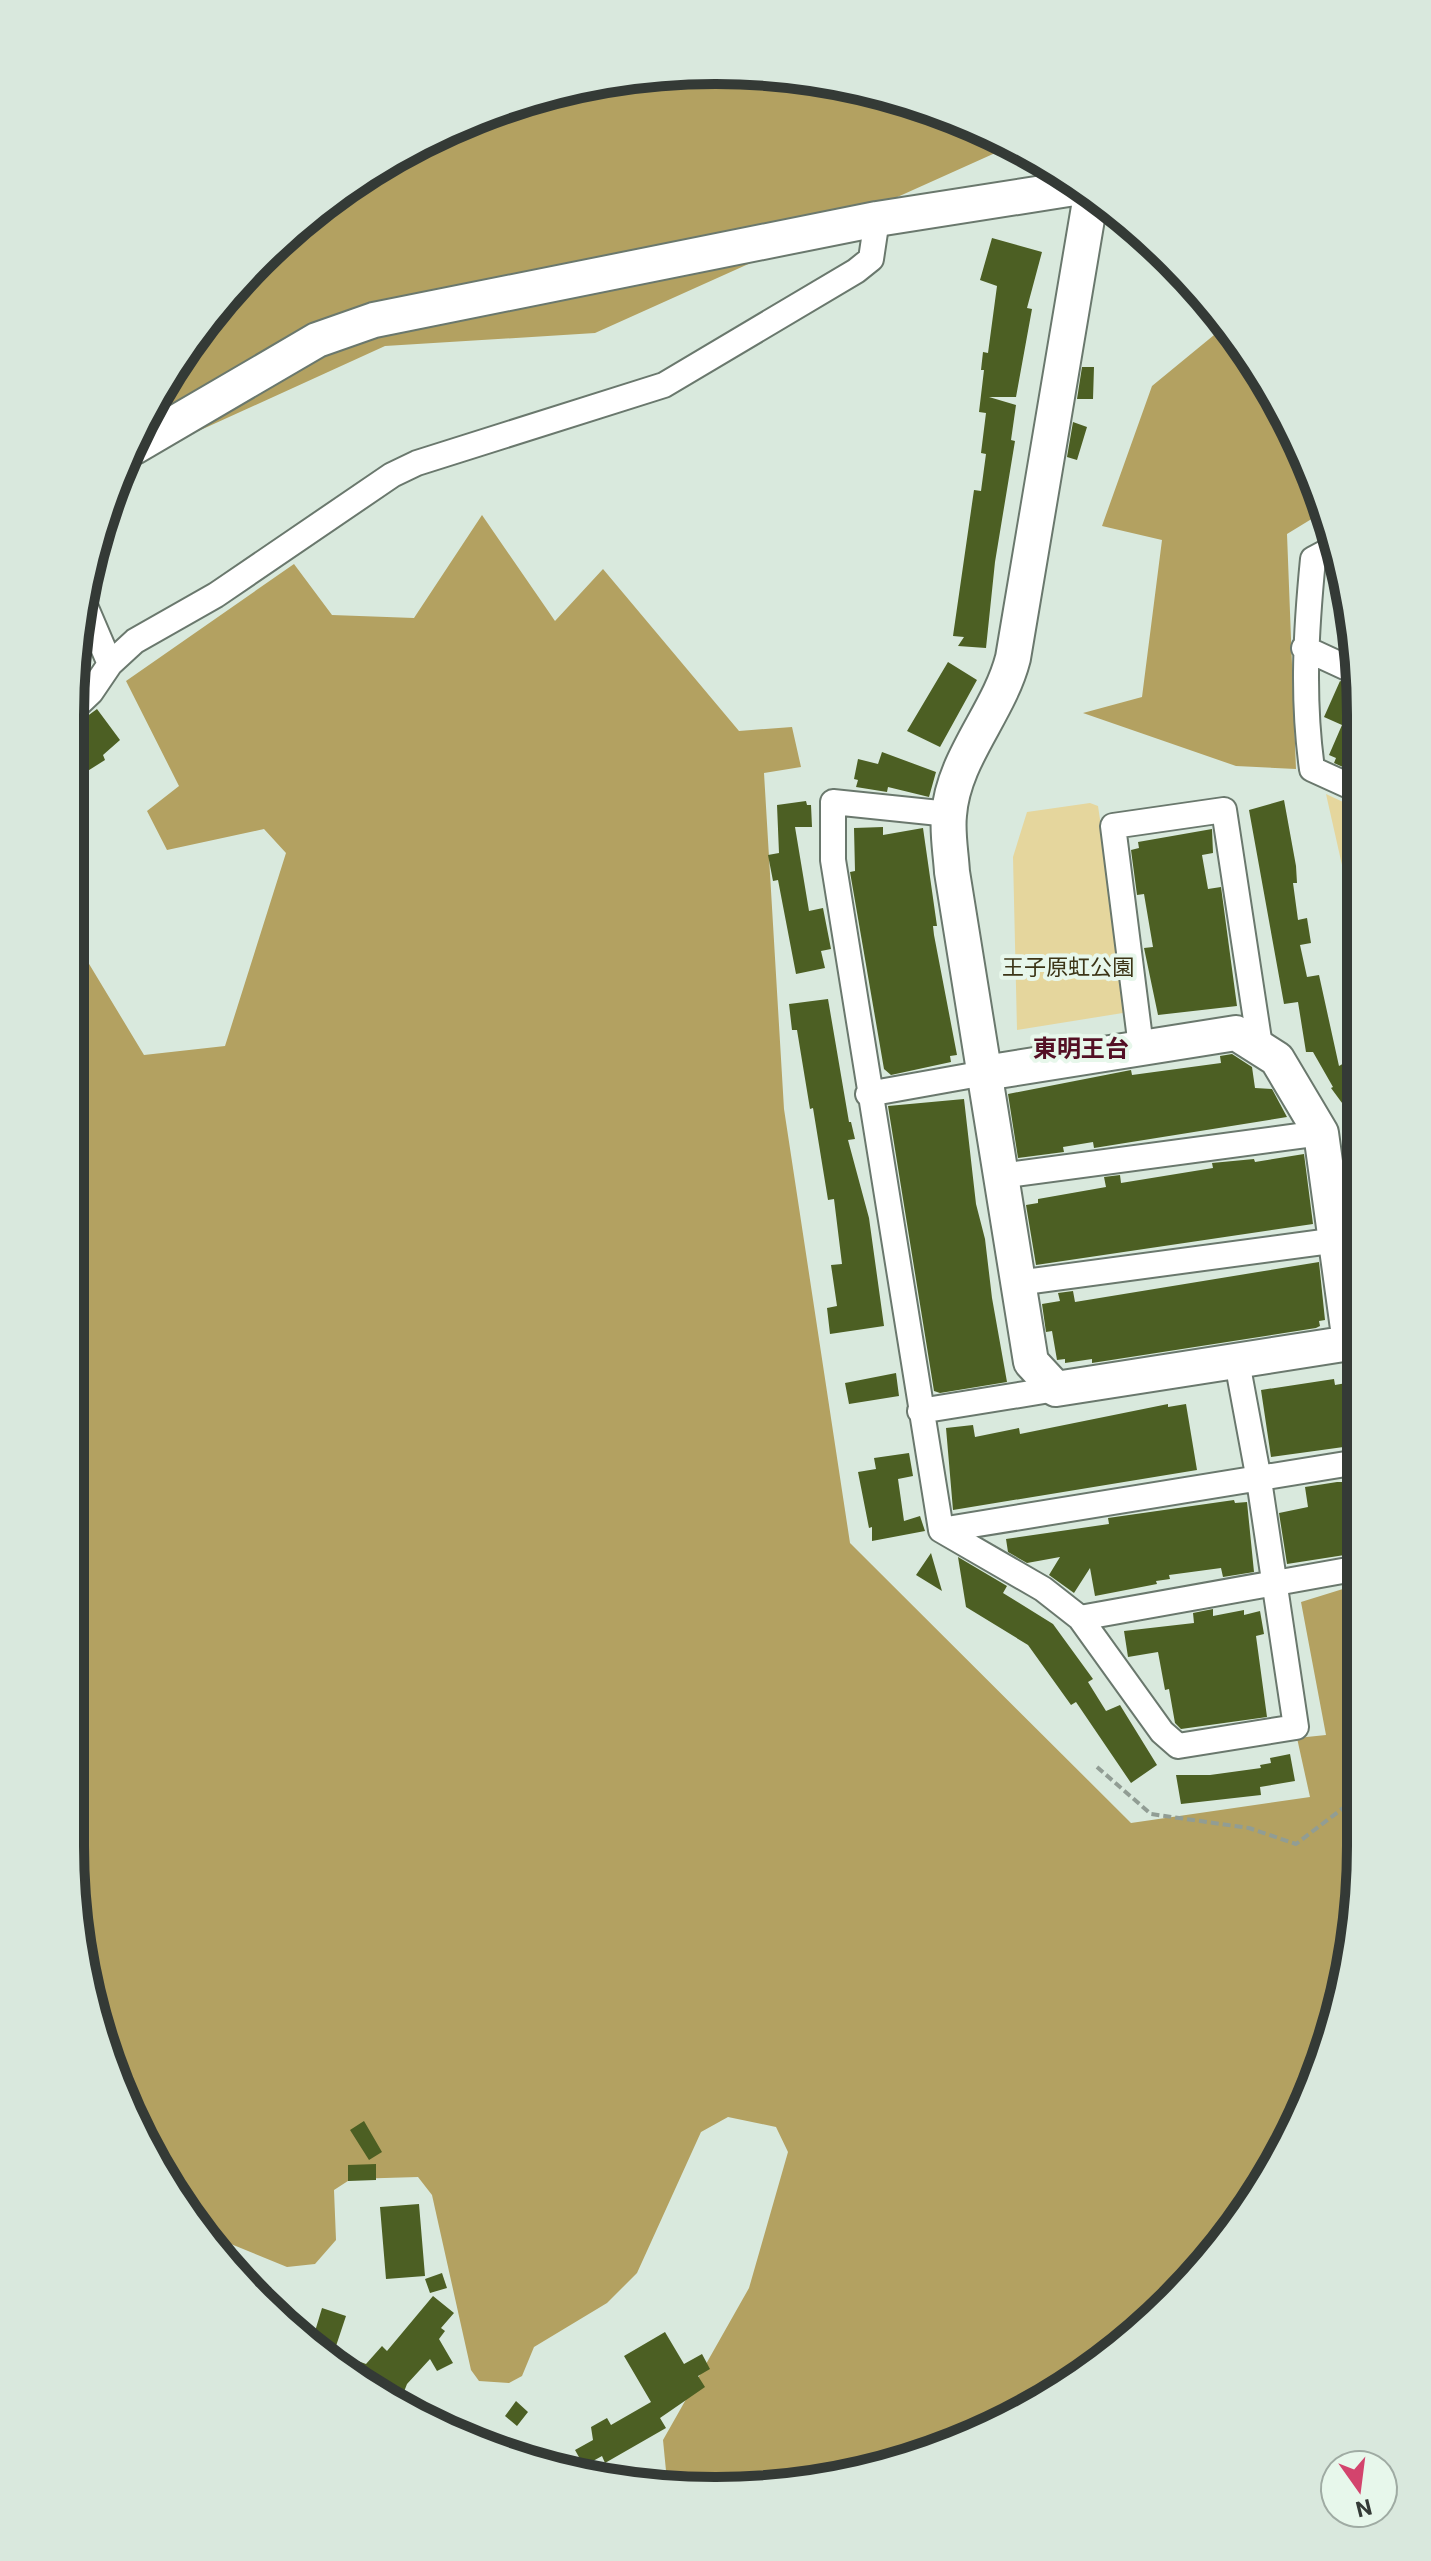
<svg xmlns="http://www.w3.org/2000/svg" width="1431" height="2561" font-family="Roboto,'Noto Sans JP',sans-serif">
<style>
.green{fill:#e5d69d}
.forest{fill:#b3a161}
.building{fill:#4c5f23}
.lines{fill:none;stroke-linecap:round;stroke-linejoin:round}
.street-casing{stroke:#6a786d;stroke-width:28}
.secondary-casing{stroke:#6a786d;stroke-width:38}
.path{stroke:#919d94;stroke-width:4;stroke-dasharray:8 4;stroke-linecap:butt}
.street{stroke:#fff;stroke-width:24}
.secondary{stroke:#fff;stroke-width:34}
.labels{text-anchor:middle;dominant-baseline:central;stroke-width:8;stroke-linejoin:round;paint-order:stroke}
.park-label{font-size:22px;fill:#3c3517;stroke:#e7f7eb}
.neighbourhood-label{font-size:24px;font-weight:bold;fill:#530f24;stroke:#e7f7eb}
.rim{fill:none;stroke:#343a36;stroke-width:10}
</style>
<rect width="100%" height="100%" fill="#d9e9dd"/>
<!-- green -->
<path class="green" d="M 1326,794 L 1356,808 L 1356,923 L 1353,914 Z
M 1090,803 L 1098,806 L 1129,1012 L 1017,1030 L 1013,857 L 1027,812 Z"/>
<!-- forest -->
<path class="forest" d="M 673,71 L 799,75 L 923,104 L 1013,145 L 595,333 L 385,346 L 128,463 L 156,393 L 230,290 L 322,204 L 430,137 L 548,92 Z
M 1225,326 C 1271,377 1306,445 1323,512 L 1287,534 L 1296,769 L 1236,766 L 1083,713 L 1142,697 L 1162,540 L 1102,526 L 1152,386 Z
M 482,515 L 555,621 L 603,569 L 739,731 L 792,727 L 801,767 L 764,773 L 784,1109 L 850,1543 L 1131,1823 L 1310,1797 L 1297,1738 L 1326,1735 L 1301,1602 L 1359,1584 L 1359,1654 L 1350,1656 L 1359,1733 L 1360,1887 L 1339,2013 L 1275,2168 L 1141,2331 L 963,2442 L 758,2490 L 667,2481 L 663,2440 L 749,2288 L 788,2152 L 776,2127 L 728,2117 L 701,2132 L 637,2273 L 607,2303 L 534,2347 L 522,2376 L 509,2383 L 479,2381 L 471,2370 L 432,2195 L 418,2177 L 351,2179 L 334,2190 L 336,2240 L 315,2264 L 287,2267 L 199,2231 L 104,2053 L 70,1845 L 71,934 L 144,1055 L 225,1046 L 286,853 L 264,829 L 167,850 L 147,811 L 179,786 L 126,681 L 294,564 L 332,615 L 414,618 Z"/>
<!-- building -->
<path class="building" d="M 992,238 L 1042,252 L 1027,308 L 1032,309 L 1016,397 L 989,397 L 1016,405 L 1011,440 L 1015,441 L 995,562 L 986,648 L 958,646 L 964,637 L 953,636 L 974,490 L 981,491 L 986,454 L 981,453 L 986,413 L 979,412 L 984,370 L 981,370 L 983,352 L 988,353 L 997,286 L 980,280 Z
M 1082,367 L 1094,367 L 1093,399 L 1077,399 Z
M 1073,422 L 1087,427 L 1077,460 L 1067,457 Z
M 948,662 L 977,680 L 940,747 L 907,731 Z
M 1340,681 L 1356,687 L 1356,773 L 1334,763 L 1336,758 L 1329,755 L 1342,725 L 1324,717 Z
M 97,709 L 120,740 L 103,755 L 105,760 L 86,772 L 76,757 L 83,752 L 71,737 L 71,728 Z
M 882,752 L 936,772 L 929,797 L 888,787 L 887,792 L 856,787 L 858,780 L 854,779 L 858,759 L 878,764 Z
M 1284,800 L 1296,866 L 1297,883 L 1293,883 L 1298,920 L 1307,918 L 1311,943 L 1300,945 L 1307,977 L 1319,975 L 1339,1066 L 1346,1062 L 1357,1079 L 1357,1096 L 1345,1107 L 1331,1088 L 1333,1087 L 1313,1052 L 1306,1052 L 1298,1002 L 1284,1004 L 1249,810 Z
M 806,801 L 807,805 L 811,805 L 812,827 L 795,827 L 809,911 L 823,908 L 831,949 L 821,951 L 825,968 L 796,974 L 778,880 L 773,881 L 768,855 L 779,853 L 777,805 Z
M 883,827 L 883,835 L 923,828 L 937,926 L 933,926 L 934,935 L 957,1055 L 950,1056 L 951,1062 L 891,1075 L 884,1069 L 850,872 L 855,871 L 854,828 Z
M 1212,829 L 1213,853 L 1202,855 L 1208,889 L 1221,887 L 1237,1006 L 1158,1015 L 1144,948 L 1153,947 L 1144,894 L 1137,895 L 1131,850 L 1139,848 L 1138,842 Z
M 828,999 L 849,1122 L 851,1122 L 855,1139 L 848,1140 L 869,1218 L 884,1326 L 830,1334 L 827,1308 L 837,1306 L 831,1265 L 842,1264 L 834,1199 L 828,1200 L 813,1108 L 810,1109 L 797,1030 L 792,1030 L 789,1004 Z
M 1232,1054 L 1252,1067 L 1255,1088 L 1272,1089 L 1287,1117 L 1094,1148 L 1093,1142 L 1063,1147 L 1064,1152 L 1018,1158 L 1008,1094 L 1131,1070 L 1132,1075 L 1221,1063 L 1220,1056 Z
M 964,1099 L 976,1204 L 985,1239 L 992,1298 L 1007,1382 L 940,1393 L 934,1391 L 888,1106 Z
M 1304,1154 L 1313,1224 L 1036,1265 L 1026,1205 L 1038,1203 L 1038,1199 L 1106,1187 L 1104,1177 L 1120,1175 L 1121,1183 L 1213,1168 L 1212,1163 L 1254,1159 L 1255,1162 Z
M 1319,1262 L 1325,1320 L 1319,1321 L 1320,1326 L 1316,1328 L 1092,1363 L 1092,1359 L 1065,1363 L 1065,1359 L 1057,1360 L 1052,1331 L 1046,1332 L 1042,1304 L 1060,1301 L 1058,1293 L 1073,1291 L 1075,1302 Z
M 896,1373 L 899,1396 L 849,1404 L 845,1383 Z
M 1334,1379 L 1335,1385 L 1358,1381 L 1358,1445 L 1271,1457 L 1261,1390 Z
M 1168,1404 L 1168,1407 L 1186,1404 L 1197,1470 L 953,1510 L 946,1428 L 973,1425 L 975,1437 L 1019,1428 L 1020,1434 Z
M 909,1453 L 913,1476 L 898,1479 L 904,1521 L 920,1516 L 925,1531 L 872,1541 L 872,1527 L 869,1528 L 858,1472 L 876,1469 L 874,1458 Z
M 1337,1482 L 1356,1482 L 1359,1549 L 1350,1551 L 1351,1554 L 1287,1564 L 1279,1513 L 1308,1507 L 1305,1487 Z
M 1234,1500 L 1235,1503 L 1247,1502 L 1254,1572 L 1223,1577 L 1221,1568 L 1169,1575 L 1170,1579 L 1156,1581 L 1157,1584 L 1095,1596 L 1090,1568 L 1074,1593 L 1049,1575 L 1060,1557 L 1027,1563 L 1008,1552 L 1006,1539 L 1109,1524 L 1108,1518 Z
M 931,1553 L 942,1591 L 916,1575 Z
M 958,1557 L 1007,1586 L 1003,1593 L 1053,1624 L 1093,1679 L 1088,1682 L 1106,1711 L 1120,1705 L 1157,1765 L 1131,1783 L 1076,1702 L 1071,1705 L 1028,1645 L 966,1607 Z
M 1213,1609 L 1213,1616 L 1244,1610 L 1244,1615 L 1260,1611 L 1264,1634 L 1256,1636 L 1267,1717 L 1181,1729 L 1175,1723 L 1169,1689 L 1165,1690 L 1158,1652 L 1128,1657 L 1124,1631 L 1194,1623 L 1193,1613 Z
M 1290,1754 L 1295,1781 L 1260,1787 L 1261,1795 L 1181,1804 L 1176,1775 L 1210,1775 L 1261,1768 L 1260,1765 L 1271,1763 L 1270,1758 Z
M 364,2121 L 382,2152 L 369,2160 L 350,2130 Z
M 376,2164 L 376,2180 L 348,2181 L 348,2165 Z
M 419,2204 L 425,2276 L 386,2279 L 380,2207 Z
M 442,2273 L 447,2288 L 430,2293 L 425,2279 Z
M 433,2296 L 454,2313 L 441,2328 L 445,2331 L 439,2339 L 453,2363 L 437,2371 L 430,2359 L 407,2384 L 400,2402 L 357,2382 L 320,2347 L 322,2341 L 313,2338 L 322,2308 L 346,2316 L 334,2352 L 366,2364 L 382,2346 L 387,2351 Z
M 665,2332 L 684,2364 L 702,2354 L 710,2369 L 698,2376 L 705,2387 L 660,2418 L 666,2428 L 605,2463 L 602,2456 L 584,2466 L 575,2450 L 593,2440 L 591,2427 L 607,2418 L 611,2425 L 651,2402 L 624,2356 Z
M 516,2401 L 528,2412 L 517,2426 L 505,2416 Z"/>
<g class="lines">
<defs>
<path id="street" d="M 1335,554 L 1328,551 L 1313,559 C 1306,631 1302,697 1312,769 L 1356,789
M 83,601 L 110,664
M 1304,648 L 1356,672
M 71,711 L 91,692 L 110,664 L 135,641 L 216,595 L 392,475 L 417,463 L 664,385 L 856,271 L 871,259 L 877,219
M 949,814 L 833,802 L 833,860 L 941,1530 L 1043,1589 L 1080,1618 L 1162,1732 L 1178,1746 L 1296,1727 L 1259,1480 L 1237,1362
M 1141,1047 L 1113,826 L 1224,810 L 1260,1046
M 868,1094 L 985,1073
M 1000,1176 L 1321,1133
M 1017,1283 L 1338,1240
M 920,1411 L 1056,1389
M 941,1530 L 1358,1462
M 1080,1618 L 1359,1568"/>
<path id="secondary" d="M 134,447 L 317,340 L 374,320 L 877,219 L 1081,187
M 985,1073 L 1236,1033 L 1277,1059 L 1321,1133 L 1350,1343 L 1056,1389 L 1031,1362 L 952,872 C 951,854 947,833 949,815 C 953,758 999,713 1013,658 L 1091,195"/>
</defs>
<!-- street casing -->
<use href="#street" class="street-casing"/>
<!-- secondary casing -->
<use href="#secondary" class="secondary-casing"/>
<!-- path -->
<path class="path" d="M 1097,1767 L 1151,1814 L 1249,1828 L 1296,1844 L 1359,1796"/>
<!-- street -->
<use href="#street" class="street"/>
<!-- secondary -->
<use href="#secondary" class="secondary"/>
</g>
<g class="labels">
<!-- park labels -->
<g class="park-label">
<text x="1068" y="967">王子原虹公園</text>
</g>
<!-- neighbourhood labels -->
<g class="neighbourhood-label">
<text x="1081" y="1049">東明王台</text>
</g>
</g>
<!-- crop -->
<path d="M0 0H1431V2561H0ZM715 84H716A631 631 0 0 1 1347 715V1846A631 631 0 0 1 716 2477H715A631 631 0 0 1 84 1846V715A631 631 0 0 1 715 84Z" fill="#d9e8dd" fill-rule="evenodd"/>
<path class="rim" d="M715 84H716A631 631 0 0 1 1347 715V1846A631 631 0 0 1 716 2477H715A631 631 0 0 1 84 1846V715A631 631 0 0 1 715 84Z"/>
<!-- north arrow -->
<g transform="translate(1359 2489) rotate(166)"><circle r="38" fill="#e7f7eb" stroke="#9faba3" stroke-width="2"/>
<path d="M0-6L14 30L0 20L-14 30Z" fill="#d3446d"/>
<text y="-12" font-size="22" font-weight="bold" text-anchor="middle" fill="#343a36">N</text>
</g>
</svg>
